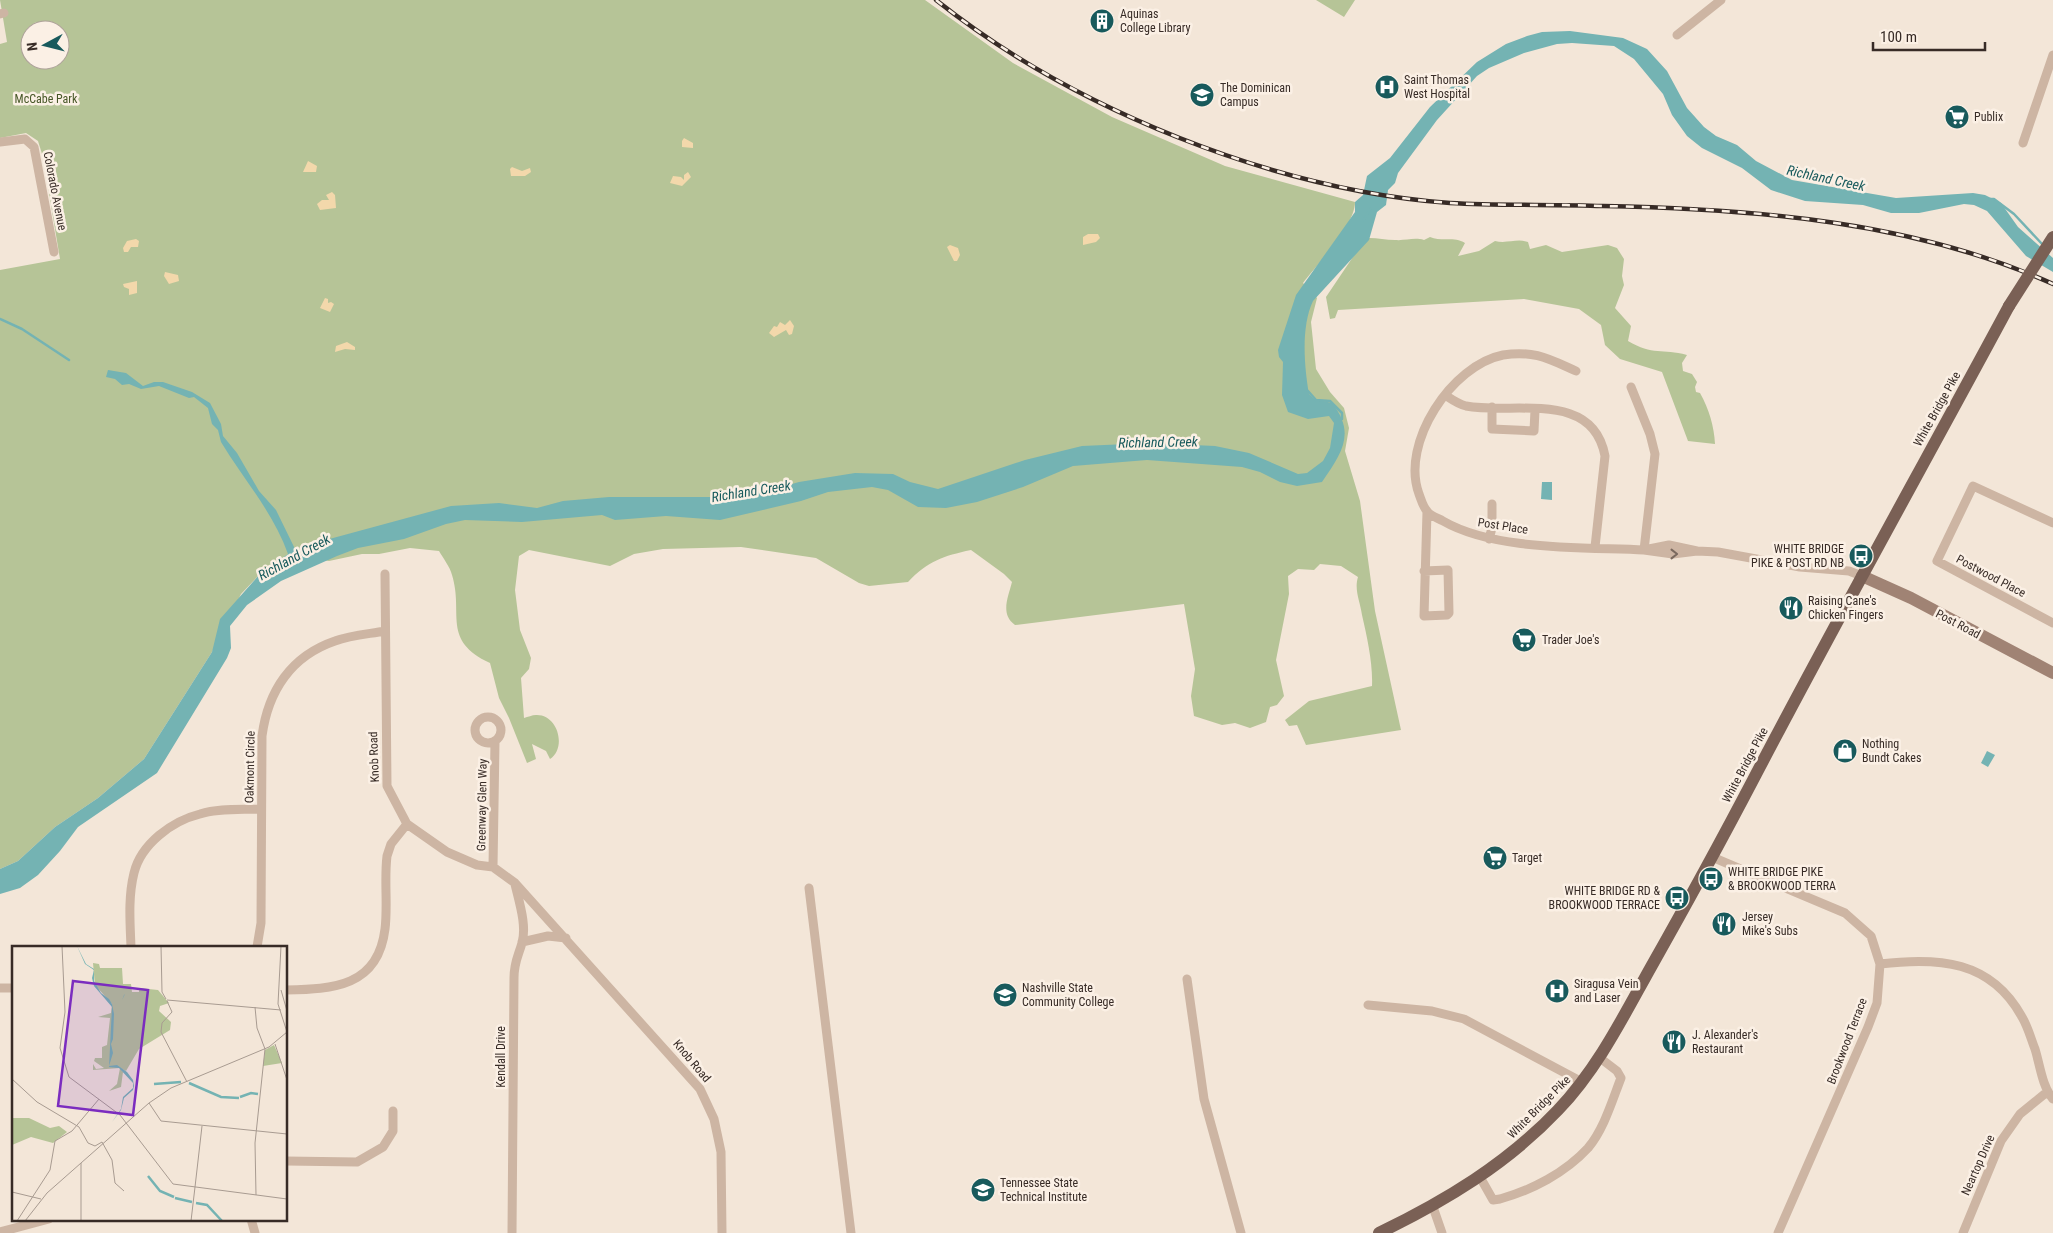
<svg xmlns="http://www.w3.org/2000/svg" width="2053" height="1233" font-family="'Roboto Condensed',sans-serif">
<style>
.green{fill:#b6c497;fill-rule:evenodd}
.sand{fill:#f3d8ab}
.water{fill:#74b3b3}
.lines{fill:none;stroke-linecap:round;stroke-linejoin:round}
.stream{stroke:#74b3b3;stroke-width:2.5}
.street{stroke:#cdb5a3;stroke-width:9}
.secondary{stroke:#a08374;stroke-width:12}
.primary{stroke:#7a6055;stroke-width:12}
.rail-casing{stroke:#372b26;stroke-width:4.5}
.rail{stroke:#fbf0e5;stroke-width:2.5;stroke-dasharray:8;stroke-linecap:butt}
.primary-bridge{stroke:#7a6055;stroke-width:12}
.oneway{stroke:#7a695e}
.labels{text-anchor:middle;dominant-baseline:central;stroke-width:5;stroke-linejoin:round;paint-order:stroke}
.poi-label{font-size:12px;fill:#372b26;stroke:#fbf0e5;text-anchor:start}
.park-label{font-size:12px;fill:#475727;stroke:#fbf0e5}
.street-label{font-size:12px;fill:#372b26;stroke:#fbf0e5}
.water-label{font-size:14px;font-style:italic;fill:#185a5c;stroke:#fbf0e5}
.inset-river{fill:none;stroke:#74b3b3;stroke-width:2.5}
.inset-road{fill:none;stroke:#a89b91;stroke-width:1}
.view{fill:#7b2cbf;fill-opacity:0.15;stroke:#7b2cbf;stroke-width:2.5}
.inset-edge{fill:none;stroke:#372b26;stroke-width:2.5}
</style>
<rect width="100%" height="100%" fill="#f3e6d8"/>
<!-- green -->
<path class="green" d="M 0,0 L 925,0 L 1013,63 L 1112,117 L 1225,166 L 1355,202 C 1355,226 1317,264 1303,283 L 1317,298 L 1311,322 L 1316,369 L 1330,392 L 1344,408 L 1349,428 L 1345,451 L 1360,501 L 1375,611 L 1401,730 L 1306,745 L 1297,725 L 1289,726 L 1285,720 L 1309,701 L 1372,686 C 1373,663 1367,637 1362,615 C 1360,601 1354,590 1358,577 L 1341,566 L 1320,564 L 1314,570 L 1298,569 L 1288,576 L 1289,594 L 1276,660 L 1284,696 L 1277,705 L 1270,707 L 1266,722 L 1250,728 L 1235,723 L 1222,725 L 1194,716 L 1191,696 L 1195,669 L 1184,604 L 1015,625 C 1000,614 1008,598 1012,582 L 1004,574 L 971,550 C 943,556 928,561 908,582 L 869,586 L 859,583 L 816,558 L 741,547 L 663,549 L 634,554 L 610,566 L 529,550 L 519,556 L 515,590 L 520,630 L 531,658 L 529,669 L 521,678 L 524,718 C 528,717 532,715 536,715 C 558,714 567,748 550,759 L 546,751 L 532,744 L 536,759 L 527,763 L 509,718 L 499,698 L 490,663 C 441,640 464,614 452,575 C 450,567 443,558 439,551 L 410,548 L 379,554 L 362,554 L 329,561 L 296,556 L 259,575 L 241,594 L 212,652 L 144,759 L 98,798 L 55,827 L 18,861 L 0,869 L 0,270 L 60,259 L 43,157 L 38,141 L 26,133 L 0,138 L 0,44 L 7,42 ZM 30,30 L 60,30 L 60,60 L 30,60 Z
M 1316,0 L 1355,0 L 1344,17 Z
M 1430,237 C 1442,242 1454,236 1465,243 L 1458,256 L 1479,251 L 1495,241 C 1507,244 1517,238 1528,242 L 1530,249 L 1546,245 L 1562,252 L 1608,245 L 1617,248 L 1624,259 L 1622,276 L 1624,285 L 1615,308 L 1631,326 L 1628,341 C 1653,356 1662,348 1687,355 L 1682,363 L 1683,371 L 1692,374 L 1697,382 L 1695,387 L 1696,392 L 1700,393 C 1709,409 1714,426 1715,444 L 1688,441 L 1662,372 L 1620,359 L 1605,345 L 1601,325 L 1579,309 L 1524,299 L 1338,310 L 1335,318 L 1330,319 L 1326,297 L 1359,248 L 1369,238 C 1378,238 1386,240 1395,240 C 1405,241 1414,237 1424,240 Z"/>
<!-- sand -->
<path class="sand" d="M 684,138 L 693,143 L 693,148 L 682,147 L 682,141 Z
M 308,161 L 317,166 L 316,172 L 303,172 Z
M 512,167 L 522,171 L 530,168 L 531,172 L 525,176 L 511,176 L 510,169 Z
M 688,172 L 691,177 L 682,186 L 670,183 L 673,176 L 681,177 L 684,180 L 684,175 Z
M 332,192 L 335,195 L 336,208 L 320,210 L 317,204 L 322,200 L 329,200 L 326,195 Z
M 1088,234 L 1098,234 L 1100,238 L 1096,242 L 1083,245 L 1083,237 Z
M 136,239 L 139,241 L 138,247 L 131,247 L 128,252 L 124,252 L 123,248 L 127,241 Z
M 950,245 L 958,248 L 960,255 L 957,261 L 954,261 L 947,247 Z
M 165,272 L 178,275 L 179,281 L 169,284 L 164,276 Z
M 137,281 L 137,293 L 129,295 L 129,289 L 124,287 L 123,284 Z
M 325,298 L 328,299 L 328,303 L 331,302 L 334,304 L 330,312 L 320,308 Z
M 790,320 L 794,326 L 792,334 L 789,335 L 786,330 L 774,337 L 769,333 L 774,326 L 777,327 L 780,322 L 785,325 Z
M 347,342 L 355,347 L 355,350 L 345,349 L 335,352 L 336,346 Z"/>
<!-- water -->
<path class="water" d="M 1570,31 L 1623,38 L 1647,49 L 1667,71 L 1687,108 L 1704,127 L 1716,136 L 1737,145 L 1756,161 L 1792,180 L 1896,198 L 1973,193 L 1985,195 L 2001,203 L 2018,227 L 2053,258 L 2053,272 L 2026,256 L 1987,211 L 1974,205 L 1964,204 L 1919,213 L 1891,213 L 1863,205 L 1805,201 L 1771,190 L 1742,168 L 1702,148 L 1687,136 L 1672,115 L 1663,94 L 1634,59 L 1614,46 L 1572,43 L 1557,44 L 1524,53 L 1489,68 L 1477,76 L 1437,120 L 1398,173 L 1395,183 L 1388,190 L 1386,205 L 1377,212 L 1369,240 L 1313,301 C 1301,326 1304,366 1309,394 L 1314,399 L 1332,403 C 1356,433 1342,453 1322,482 L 1297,486 L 1280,482 L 1260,472 L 1242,467 L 1147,460 L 1073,466 L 1023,487 L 977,502 L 946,508 L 918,507 L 888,490 L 872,487 L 828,492 L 801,501 L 720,520 L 666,516 L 615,520 L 602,515 L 522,522 L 465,520 L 446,524 L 404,539 L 358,548 L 337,556 L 281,581 L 247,605 L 230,626 L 231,648 L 227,658 L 157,773 L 78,827 L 60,851 L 38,875 L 20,888 L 0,894 L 0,869 L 18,861 L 55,827 L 98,798 L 144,759 L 212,652 L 220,619 L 259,575 L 288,554 C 273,512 244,480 221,442 L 218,430 L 212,424 L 208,408 L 194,397 L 189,398 L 159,386 L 141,389 L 129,384 L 122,385 L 115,379 L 106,377 L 108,370 L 126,373 L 143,386 L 154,382 L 163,382 L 192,392 L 210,403 L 221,424 L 223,436 L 237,453 L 259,491 L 276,510 L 296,551 L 311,544 L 451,506 L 499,503 L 537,508 L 563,501 L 609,497 L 712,497 L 771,490 L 799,482 L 855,473 L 893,474 L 910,482 L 938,489 L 1025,460 L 1082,446 L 1150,443 L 1215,446 L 1249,453 L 1298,474 L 1307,473 L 1323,461 L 1330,448 L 1334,423 L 1329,416 L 1308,419 L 1288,412 L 1282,395 L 1283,362 L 1279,357 L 1278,350 L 1296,295 L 1355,212 L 1355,202 L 1363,195 L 1367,176 L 1390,158 L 1430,107 L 1477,62 L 1506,44 L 1527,36 L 1542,32 Z
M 1542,482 L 1552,482 L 1552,500 L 1541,499 Z
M 1987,751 L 1995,755 L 1988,767 L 1981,763 Z"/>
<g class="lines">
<!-- stream -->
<path class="stream" d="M 1990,199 L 1994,199 L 2014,214 L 2043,245
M 1364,220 L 1370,209
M 0,319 L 22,329 L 69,360
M 1308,391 L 1316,400 L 1330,401 L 1342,413 L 1342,419"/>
<!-- street -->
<path class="street" d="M 0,14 L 4,13
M 1677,35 L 1721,0
M 0,142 L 25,139 L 34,147 L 54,252
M 2023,143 L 2053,55
M 1576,371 C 1549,359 1534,350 1503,355 C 1452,365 1400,443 1419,494 C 1421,499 1423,507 1427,511 C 1430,516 1438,518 1443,521 C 1495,551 1584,547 1644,550 L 1655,454 L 1650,434 L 1631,387
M 1445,395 C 1451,399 1458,404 1466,406 C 1513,415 1593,389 1605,456 L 1595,547
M 1492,407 L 1492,429 L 1534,431 L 1535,410
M 2053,523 L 1973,486 L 1937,561 L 2053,623
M 1489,539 L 1492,528 L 1492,504
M 1697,551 L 1669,545 L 1644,550 L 1673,554 L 1697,551 L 1718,552 L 1800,567 L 1849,571 L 1862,576
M 1424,571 L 1448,570 L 1449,613 L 1447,615 L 1424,616 L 1427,512
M 385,574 L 387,786 L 407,824 L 447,852 L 477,865 L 493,867 L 515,883 L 700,1089 L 714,1119 L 721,1152 L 722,1233
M475 730a13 13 0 1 1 26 0a13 13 0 1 1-26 0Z
M 1712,857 L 1845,913 L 1871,936 L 1880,964 L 1877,1003 L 1868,1027 L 1778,1233
M 493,867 L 495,742
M 809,888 L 851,1233
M 522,942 L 548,936 L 566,938
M 131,947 C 130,922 128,897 134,873 C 141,844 172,821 200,814 C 220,808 241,810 261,809
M 257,947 L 261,923 L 262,736 C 268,691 291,656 335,641 C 351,635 369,634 385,631
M 1880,964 C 1938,957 1991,960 2022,1017 C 2028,1027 2031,1039 2035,1049 C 2040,1065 2042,1086 2053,1099
M 1187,979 L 1204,1099 L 1241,1233
M 0,988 L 14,988
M 286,990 C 333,989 378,987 385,929 C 388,905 384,880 387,856 L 391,844 L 407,824
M 1368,1005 L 1432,1011 L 1464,1019 L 1582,1082
M 286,1161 L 357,1162 L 383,1147 L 393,1131 L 393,1111
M 1480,1177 L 1493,1200 L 1500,1199 C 1532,1190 1565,1173 1588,1148 C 1604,1129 1612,1101 1621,1078 L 1617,1071 L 1600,1058
M 1433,1207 L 1442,1233
M 251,1219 L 255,1233
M 0,1232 L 49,1219
M 512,1233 L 514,978 C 514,962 518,957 522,943 C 527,925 519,902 515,884
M 1963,1233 L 2001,1141 L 2020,1114 L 2047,1092"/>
<!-- secondary -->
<path class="secondary" d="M 1862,576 L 1911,598 L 2053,673"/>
<!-- primary -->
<path class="primary" d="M 1379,1233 C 1445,1201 1507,1164 1558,1110 C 1598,1068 1623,1017 1651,967 C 1686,905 1720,843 1753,780 C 1836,621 1924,464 2009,306"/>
<defs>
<path id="rail" d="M 936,0 C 1073,109 1274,190 1450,203 C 1501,206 1552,204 1603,206 C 1754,209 1913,221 2053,284"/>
</defs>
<!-- rail casing -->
<use href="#rail" class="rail-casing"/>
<!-- rail -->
<use href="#rail" class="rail"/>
<!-- primary-bridge -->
<path class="primary-bridge" d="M 2009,306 L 2053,237"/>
</g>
<!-- one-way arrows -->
<defs><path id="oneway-chevron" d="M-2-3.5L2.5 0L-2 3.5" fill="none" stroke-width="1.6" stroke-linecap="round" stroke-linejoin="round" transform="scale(1.25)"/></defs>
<use class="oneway" href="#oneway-chevron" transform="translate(1674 554)"/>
<!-- icons -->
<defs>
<symbol id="building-disc" viewBox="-11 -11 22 22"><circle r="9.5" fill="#185a5c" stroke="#fbf0e5"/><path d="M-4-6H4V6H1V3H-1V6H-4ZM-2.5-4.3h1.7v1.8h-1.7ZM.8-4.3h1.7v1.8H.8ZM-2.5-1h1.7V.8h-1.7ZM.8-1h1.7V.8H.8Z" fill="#fff"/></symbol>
<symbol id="hospital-disc" viewBox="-11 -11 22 22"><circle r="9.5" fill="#185a5c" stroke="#fbf0e5"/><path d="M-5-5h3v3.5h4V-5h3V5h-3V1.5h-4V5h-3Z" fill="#fff"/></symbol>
<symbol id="school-disc" viewBox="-11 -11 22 22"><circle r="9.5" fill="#185a5c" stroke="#fbf0e5"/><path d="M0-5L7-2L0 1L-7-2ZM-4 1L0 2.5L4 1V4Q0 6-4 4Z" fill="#fff"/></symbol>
<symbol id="supermarket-disc" viewBox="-11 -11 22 22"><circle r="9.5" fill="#185a5c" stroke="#fbf0e5"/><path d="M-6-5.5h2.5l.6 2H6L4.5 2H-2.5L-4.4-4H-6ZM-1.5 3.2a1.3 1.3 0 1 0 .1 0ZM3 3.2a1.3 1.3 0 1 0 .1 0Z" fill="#fff"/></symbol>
<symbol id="bus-disc" viewBox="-11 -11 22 22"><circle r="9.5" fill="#185a5c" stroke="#fbf0e5"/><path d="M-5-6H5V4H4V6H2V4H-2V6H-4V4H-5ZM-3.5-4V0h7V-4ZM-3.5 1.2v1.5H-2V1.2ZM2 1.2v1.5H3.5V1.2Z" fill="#fff"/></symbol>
<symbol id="restaurant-disc" viewBox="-11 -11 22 22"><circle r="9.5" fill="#185a5c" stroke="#fbf0e5"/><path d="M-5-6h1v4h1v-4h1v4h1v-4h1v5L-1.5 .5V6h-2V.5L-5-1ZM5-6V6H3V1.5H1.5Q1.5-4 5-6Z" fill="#fff"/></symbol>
<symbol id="shop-disc" viewBox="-11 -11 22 22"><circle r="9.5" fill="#185a5c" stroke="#fbf0e5"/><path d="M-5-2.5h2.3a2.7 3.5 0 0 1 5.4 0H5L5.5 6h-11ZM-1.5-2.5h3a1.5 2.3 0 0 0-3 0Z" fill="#fff"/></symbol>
<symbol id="university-disc" viewBox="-11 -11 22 22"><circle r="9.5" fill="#185a5c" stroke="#fbf0e5"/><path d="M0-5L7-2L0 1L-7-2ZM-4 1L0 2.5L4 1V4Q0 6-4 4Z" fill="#fff"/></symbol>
</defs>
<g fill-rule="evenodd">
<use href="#building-disc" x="1088" y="7" width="28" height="28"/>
<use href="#hospital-disc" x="1373" y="73" width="28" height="28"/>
<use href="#school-disc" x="1188" y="81" width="28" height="28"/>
<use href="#supermarket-disc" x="1943" y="103" width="28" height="28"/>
<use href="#bus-disc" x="1847" y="542" width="28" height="28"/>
<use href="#restaurant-disc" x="1777" y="594" width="28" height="28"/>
<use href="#supermarket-disc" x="1510" y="626" width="28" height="28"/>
<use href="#shop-disc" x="1831" y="737" width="28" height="28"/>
<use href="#supermarket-disc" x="1481" y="844" width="28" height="28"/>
<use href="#bus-disc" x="1697" y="865" width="28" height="28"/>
<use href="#bus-disc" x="1663" y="884" width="28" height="28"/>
<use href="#restaurant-disc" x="1710" y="910" width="28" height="28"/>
<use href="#hospital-disc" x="1543" y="977" width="28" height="28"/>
<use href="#university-disc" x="991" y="981" width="28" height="28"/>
<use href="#restaurant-disc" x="1660" y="1028" width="28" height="28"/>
<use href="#university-disc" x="969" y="1176" width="28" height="28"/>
</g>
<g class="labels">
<!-- poi labels -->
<g class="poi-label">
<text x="1120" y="14">Aquinas<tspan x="1120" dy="14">College Library</tspan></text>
<text x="1404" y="80">Saint Thomas<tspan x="1404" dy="14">West Hospital</tspan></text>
<text x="1220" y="88">The Dominican<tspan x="1220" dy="14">Campus</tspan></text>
<text x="1974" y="117">Publix</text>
<text x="1844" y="549" text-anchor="end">WHITE BRIDGE<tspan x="1844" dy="14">PIKE &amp; POST RD NB</tspan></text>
<text x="1808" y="601">Raising Cane's<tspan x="1808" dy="14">Chicken Fingers</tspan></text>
<text x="1542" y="640">Trader Joe's</text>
<text x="1862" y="744">Nothing<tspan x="1862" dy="14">Bundt Cakes</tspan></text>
<text x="1512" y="858">Target</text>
<text x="1728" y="872">WHITE BRIDGE PIKE<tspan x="1728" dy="14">&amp; BROOKWOOD TERRA</tspan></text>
<text x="1660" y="891" text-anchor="end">WHITE BRIDGE RD &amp;<tspan x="1660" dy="14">BROOKWOOD TERRACE</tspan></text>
<text x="1742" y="917">Jersey<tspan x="1742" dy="14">Mike's Subs</tspan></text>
<text x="1574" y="984">Siragusa Vein<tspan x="1574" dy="14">and Laser</tspan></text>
<text x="1022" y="988">Nashville State<tspan x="1022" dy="14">Community College</tspan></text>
<text x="1692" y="1035">J. Alexander's<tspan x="1692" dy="14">Restaurant</tspan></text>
<text x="1000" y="1183">Tennessee State<tspan x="1000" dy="14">Technical Institute</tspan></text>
</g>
<!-- park labels -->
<g class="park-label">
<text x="46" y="99">McCabe Park</text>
</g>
<!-- street labels -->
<g class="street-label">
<text transform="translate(55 191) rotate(79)">Colorado Avenue</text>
<text transform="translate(1937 409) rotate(-61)">White Bridge Pike</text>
<text transform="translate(1503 526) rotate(9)">Post Place</text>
<text transform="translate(1991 576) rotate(28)">Postwood Place</text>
<text transform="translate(1958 624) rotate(28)">Post Road</text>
<text transform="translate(374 757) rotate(-92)">Knob Road</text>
<text transform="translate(1745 765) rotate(-62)">White Bridge Pike</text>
<text transform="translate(250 767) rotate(-89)">Oakmont Circle</text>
<text transform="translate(482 805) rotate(-89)">Greenway Glen Way</text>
<text transform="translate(1847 1041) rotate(-69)">Brookwood Terrace</text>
<text transform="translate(501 1057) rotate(-90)">Kendall Drive</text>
<text transform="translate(692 1061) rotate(50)">Knob Road</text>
<text transform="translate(1539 1107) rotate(-45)">White Bridge Pike</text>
<text transform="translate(1978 1165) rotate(-66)">Neartop Drive</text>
</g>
<!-- water labels -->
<g class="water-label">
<text transform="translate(1826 178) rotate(12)">Richland Creek</text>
<text transform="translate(1158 442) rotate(-1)">Richland Creek</text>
<text transform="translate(751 491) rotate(-9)">Richland Creek</text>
<text transform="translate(294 557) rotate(-29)">Richland Creek</text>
</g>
</g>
<!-- overview -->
<g transform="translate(12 946)">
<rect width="275" height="275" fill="#f3e6d8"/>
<path d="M 81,17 L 87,18 L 88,22 L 110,22 L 111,38 L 119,38 L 120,46 L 127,46 L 127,42 L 146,44 L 157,57 L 148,60 L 147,65 L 159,76 L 158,84 L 127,103 L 114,125 L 108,122 L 111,126 L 109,141 L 97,145 L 105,138 L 108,122 L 81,124 L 81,118 L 84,123 L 92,122 L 82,115 L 83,112 L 90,112 L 90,101 L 95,99 L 98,72 L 86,71 L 99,67 L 100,58 L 83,39 ZM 262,99 L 270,117 L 251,120 L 253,104 ZM 0,172 L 17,172 L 38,182 L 47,180 L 55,186 L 41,197 L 19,191 L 0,199 Z" fill="#b6c497"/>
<path d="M 65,0 L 74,18 L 82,23 L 82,35 L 89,47 L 97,53 L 100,58 L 110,54 L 112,49 L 113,48 L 110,54 L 100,58 L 102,68 L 101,93 L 99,98 L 101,107 L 97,120 L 105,119 L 115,126 L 121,134 L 122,140 L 121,144 L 112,152 L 109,164 L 100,176 L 109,163 L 111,151 L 121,142 L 121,137 L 107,122 L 97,121 L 100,61 L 82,40 L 80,32 L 82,24 L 73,18 Z" fill="#74b3b3"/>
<path class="inset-river" d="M 177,137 L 209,151 L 227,152M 142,138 L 169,136M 228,151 L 239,147 L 246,148M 136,230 L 148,245 L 162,251M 163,252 L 180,256M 184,257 L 195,259 L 210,275"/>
<path class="inset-road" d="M 50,0 L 53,66 L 48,102 L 57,131 L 108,169 L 161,238 L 275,253M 149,0 L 150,46 L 154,53M 269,0 L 266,58 L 275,86M 269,44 L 275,65M 155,54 L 269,64M 155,55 L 160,66 L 150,77 L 149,86 L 175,136M 243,61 L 245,82 L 253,103 L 243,197 L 244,249M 263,98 L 275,134M 0,133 L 25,156 L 67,181 L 76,197 L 83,200 L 90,196 L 100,214 L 103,237 L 112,245M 137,157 L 149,175 L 275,188M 183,241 L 190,180M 0,246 L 29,253M 5,275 L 38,224 L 43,195 L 60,185 L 87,153M 13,275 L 35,247 L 137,157 L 159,142 L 257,101 L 275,86M 69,275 L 69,217M 179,275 L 183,241"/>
<path class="view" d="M 61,35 L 136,44 L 121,169 L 46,160 Z"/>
<rect width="275" height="275" class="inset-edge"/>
</g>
<!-- north arrow -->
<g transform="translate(45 45) rotate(263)"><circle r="24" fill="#fbf0e5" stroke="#ada199"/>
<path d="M0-4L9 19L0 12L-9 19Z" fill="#185a5c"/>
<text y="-8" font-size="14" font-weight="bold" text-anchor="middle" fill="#372b26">N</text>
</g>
<!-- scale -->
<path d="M1873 42v8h112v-8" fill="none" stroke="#372b26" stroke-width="2.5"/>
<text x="1880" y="42" font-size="15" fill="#372b26" stroke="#fbf0e5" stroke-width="4" paint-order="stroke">100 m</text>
</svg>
